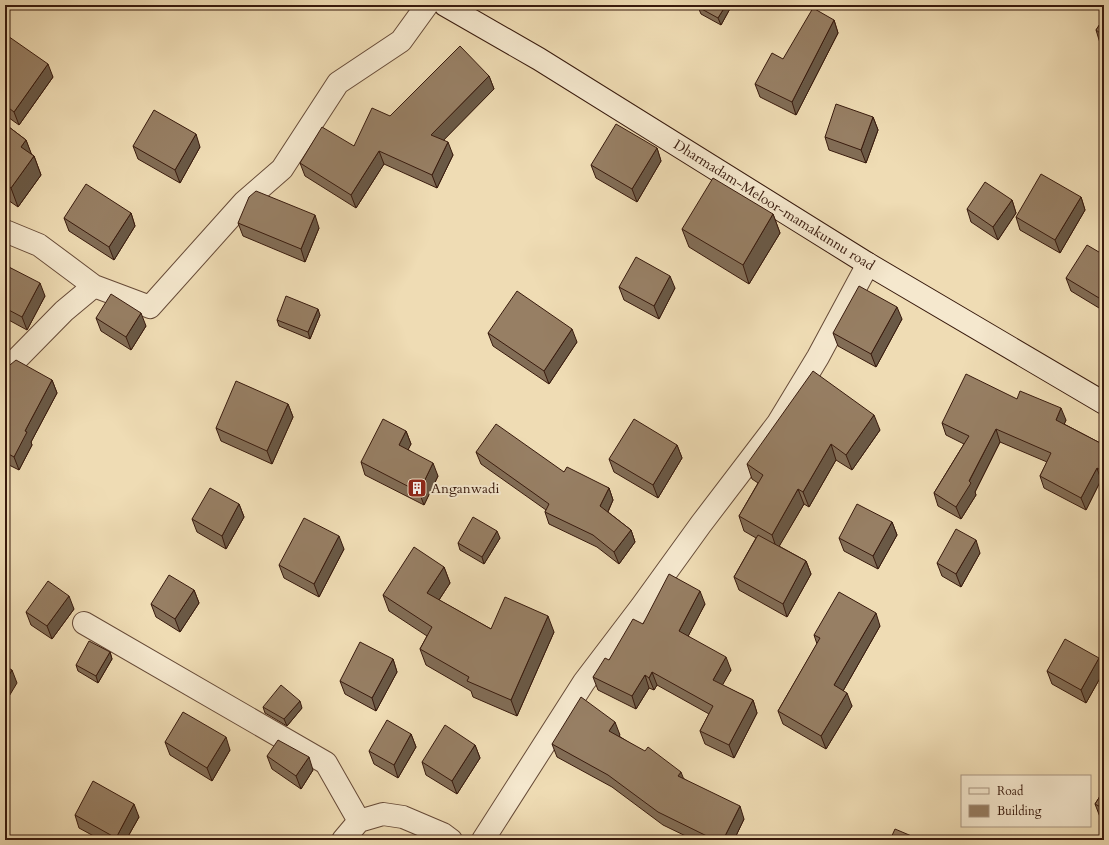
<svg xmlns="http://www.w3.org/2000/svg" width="1109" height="845" font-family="Cardo,serif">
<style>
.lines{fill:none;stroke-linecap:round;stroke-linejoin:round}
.minor-casing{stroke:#664a37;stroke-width:24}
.secondary-casing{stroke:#381a0d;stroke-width:24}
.minor{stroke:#f5e8ce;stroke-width:22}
.secondary{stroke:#f5e8ce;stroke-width:22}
.wall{fill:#826d56;stroke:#381a0d}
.shaded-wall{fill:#6a5946;stroke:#381a0d}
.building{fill:#977f64;stroke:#381a0d}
.labels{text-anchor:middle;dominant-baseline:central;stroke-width:4;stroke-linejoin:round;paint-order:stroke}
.street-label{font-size:14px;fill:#381a0d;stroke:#f5e8ce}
.poi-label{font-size:14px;fill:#381a0d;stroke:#f5e8ce;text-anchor:start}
</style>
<rect width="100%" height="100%" fill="#efdcb4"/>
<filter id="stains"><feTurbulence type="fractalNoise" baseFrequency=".005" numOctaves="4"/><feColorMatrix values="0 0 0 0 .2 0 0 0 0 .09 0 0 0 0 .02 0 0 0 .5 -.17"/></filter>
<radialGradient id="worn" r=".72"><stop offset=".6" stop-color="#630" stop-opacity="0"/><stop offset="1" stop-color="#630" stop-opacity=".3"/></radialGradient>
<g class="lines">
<defs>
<path id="minor" d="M 5,231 L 39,245 L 94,286
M 5,371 L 64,311 L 94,286 L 150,307 L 244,202 L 282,169 L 338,83 L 401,41 L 427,5
M 84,623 L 326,763 L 359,821
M 343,840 L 359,821 L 383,814 L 403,817 L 443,834 L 451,840
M 483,840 L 584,682 L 641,607 L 701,524 L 778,423 L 818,357 L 868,264"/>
<path id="secondary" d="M 445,5 L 539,59 L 868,264 L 1104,403"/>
</defs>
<!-- minor casing -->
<use href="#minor" class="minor-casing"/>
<!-- secondary casing -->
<use href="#secondary" class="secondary-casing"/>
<!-- minor -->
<use href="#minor" class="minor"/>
<!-- secondary -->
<use href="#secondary" class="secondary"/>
</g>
<!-- wall -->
<path class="wall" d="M 121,5 L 131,5 L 128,9 Z
M 605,5 L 612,5 L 610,8 Z
M 732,5 L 721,25 L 701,14 L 698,7 Z
M 1104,18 L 1104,45 L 1100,43 L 1096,30 Z
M 834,20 L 838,33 L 796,115 L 760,97 L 755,84 Z
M 5,34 L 53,77 L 19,125 L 5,115 Z
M 489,76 L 494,89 L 443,140 L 453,155 L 437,188 L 384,164 L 356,208 L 305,176 L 300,163 L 354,146 L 390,116 Z
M 873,117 L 878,130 L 866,163 L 829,150 L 825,137 Z
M 5,124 L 26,140 L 31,154 L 34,156 L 41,175 L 18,207 L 5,198 Z
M 133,146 L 200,147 L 180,183 L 138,159 Z
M 657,148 L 661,161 L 637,202 L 596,178 L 591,165 Z
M 1081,197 L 1085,210 L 1060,253 L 1020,230 L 1016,217 Z
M 1012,200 L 1016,213 L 998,240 L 971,222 L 967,209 Z
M 131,213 L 135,226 L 114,260 L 69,231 L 64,218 Z
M 773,214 L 780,233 L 749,284 L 689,247 L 682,229 Z
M 238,223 L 319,228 L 305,262 L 243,236 Z
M 1104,255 L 1104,311 L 1071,291 L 1066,278 Z
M 5,256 L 9,267 L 45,296 L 27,330 L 5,318 Z
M 619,287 L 675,288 L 659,319 L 624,300 Z
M 320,315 L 310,339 L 279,326 L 277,320 Z
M 96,318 L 146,326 L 131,350 L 101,331 Z
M 902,319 L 876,367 L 838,346 L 833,333 Z
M 488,333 L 577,342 L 549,384 L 493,346 Z
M 5,369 L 52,380 L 57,393 L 31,442 L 32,445 L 19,470 L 5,463 Z
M 1017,399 L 1066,420 L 1064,424 L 1104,445 L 1104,482 L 1101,480 L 1086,510 L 1044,488 L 1040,476 L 1047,462 L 1000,442 L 975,492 L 976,495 L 961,519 L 938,506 L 934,493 L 964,444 L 946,435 L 942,423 Z
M 288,404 L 293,417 L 272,464 L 221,441 L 216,428 Z
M 880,430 L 852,470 L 836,460 L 809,507 L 804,504 L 779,546 L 806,561 L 811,574 L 787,617 L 739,590 L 734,577 L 756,538 L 744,531 L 739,516 L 758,483 L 752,479 L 747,464 Z
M 406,431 L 411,444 L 408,449 L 438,476 L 424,505 L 365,475 L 361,462 Z
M 677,445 L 682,458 L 658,498 L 614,472 L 609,459 Z
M 476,452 L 564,472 L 609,488 L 613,500 L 608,512 L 631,530 L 635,542 L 619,564 L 597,547 L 549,524 L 545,512 L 546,510 L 481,464 Z
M 239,504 L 244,517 L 226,549 L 197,532 L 192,519 Z
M 892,522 L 897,535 L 878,569 L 844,551 L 839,538 Z
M 500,538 L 484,564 L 460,550 L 458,543 Z
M 344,549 L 319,597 L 284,578 L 279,565 Z
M 980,553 L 961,587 L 942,576 L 937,563 Z
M 444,567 L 450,583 L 439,600 L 491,629 L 554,632 L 517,716 L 473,697 L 471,691 L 426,665 L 420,649 L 427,636 L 389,611 L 383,595 Z
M 194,590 L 199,603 L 180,632 L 156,617 L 151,604 Z
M 705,604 L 688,636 L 731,670 L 722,685 L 753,700 L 757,713 L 734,758 L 705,744 L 700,731 L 709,714 L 657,685 L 654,690 L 649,688 L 636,709 L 598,690 L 593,677 L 609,660 L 643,624 Z
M 74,609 L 52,639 L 31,625 L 26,612 Z
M 880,626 L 843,691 L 852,706 L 826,749 L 783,724 L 778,711 L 817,644 L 814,635 Z
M 110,652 L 112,659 L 98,683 L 78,671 L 76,665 Z
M 393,659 L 397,672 L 376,711 L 345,694 L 340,681 Z
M 1047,671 L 1104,671 L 1086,703 L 1052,684 Z
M 263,707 L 302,708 L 287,726 L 265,713 Z
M 411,734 L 416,747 L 398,778 L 374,764 L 369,751 Z
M 620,735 L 619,736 L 683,778 L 744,819 L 734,840 L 694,840 L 663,825 L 612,787 L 557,757 L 552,744 Z
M 165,742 L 230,750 L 212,781 L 170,755 Z
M 475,745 L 480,758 L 457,794 L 426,775 L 422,762 Z
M 267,756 L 313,770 L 301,789 L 272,769 Z
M 1104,790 L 1104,819 L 1100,817 L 1095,804 Z
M 75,815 L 139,817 L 126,840 L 101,840 L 79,828 Z"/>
<!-- shaded-wall -->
<path class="shaded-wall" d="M 127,5 L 131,5 L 128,9 Z
M 726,5 L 732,5 L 721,25 L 718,18 Z
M 834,20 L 838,33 L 796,115 L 792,102 Z
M 48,64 L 53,77 L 19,125 L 14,112 Z
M 489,76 L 494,89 L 436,148 L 431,135 Z
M 873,117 L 878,130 L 866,163 L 861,150 Z
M 196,134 L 200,147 L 180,183 L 175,170 Z
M 26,140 L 33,158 L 21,147 Z
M 448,142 L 453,155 L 437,188 L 432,175 Z
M 657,148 L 661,161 L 637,202 L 632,189 Z
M 379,151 L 384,164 L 356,208 L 351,195 Z
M 34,156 L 41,175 L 18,207 L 11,188 Z
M 1081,197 L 1085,210 L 1060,253 L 1055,240 Z
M 1012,200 L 1016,213 L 998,240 L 993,227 Z
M 131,213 L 135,226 L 114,260 L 109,247 Z
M 773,214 L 780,233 L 749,284 L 743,265 Z
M 315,215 L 319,228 L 305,262 L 301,249 Z
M 5,256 L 9,268 L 5,275 Z
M 670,276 L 675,288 L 659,319 L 654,306 Z
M 40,283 L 45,296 L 27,330 L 22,317 Z
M 897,307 L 902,319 L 876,367 L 871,354 Z
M 318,309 L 320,315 L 310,339 L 308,332 Z
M 141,313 L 146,326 L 131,350 L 126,337 Z
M 572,329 L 577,342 L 549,384 L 544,371 Z
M 52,380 L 57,393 L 31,442 L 32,445 L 19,470 L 14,457 L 25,431 Z
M 288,404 L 293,417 L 272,464 L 267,451 Z
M 1061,408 L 1066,420 L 1061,432 L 1056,420 Z
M 874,415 L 880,430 L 852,470 L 846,455 Z
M 996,429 L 1000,442 L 975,492 L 976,495 L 961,519 L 956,507 Z
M 406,431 L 411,444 L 404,458 L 399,445 Z
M 831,444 L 836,460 L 809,507 L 803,492 Z
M 677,445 L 682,458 L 658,498 L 653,485 Z
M 433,463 L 438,476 L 424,505 L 419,492 Z
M 1097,468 L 1101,480 L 1086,510 L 1081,498 Z
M 609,488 L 613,500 L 605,518 L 600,506 Z
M 798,489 L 804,504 L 777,550 L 772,535 Z
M 239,504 L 244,517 L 226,549 L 222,536 Z
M 892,522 L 897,535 L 878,569 L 873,556 Z
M 631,530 L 635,542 L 619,564 L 614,552 Z
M 497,531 L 500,538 L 484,564 L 482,557 Z
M 339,536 L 344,549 L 319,597 L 314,584 Z
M 976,540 L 980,553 L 961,587 L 956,574 Z
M 806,561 L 811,574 L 787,617 L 783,604 Z
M 444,567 L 450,583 L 433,609 L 427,593 Z
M 194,590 L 199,603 L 180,632 L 175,619 Z
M 700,591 L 705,604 L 684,644 L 679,631 Z
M 69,596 L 74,609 L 52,639 L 47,626 Z
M 876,613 L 880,626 L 839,698 L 834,685 Z
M 548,616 L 554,632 L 517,716 L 511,700 Z
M 110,652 L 112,659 L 98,683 L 96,676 Z
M 726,657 L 731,670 L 718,693 L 713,680 Z
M 1099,658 L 1104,671 L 1086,703 L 1081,690 Z
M 393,659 L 397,672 L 376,711 L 372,698 Z
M 12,670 L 17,683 L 5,703 L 5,682 Z
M 652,672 L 657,685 L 654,690 L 649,678 Z
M 645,675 L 649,688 L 636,709 L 632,696 Z
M 847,693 L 852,706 L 826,749 L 821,736 Z
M 753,700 L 757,713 L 734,758 L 729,745 Z
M 300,701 L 302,708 L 287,726 L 284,719 Z
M 615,722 L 620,735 L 614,744 L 609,731 Z
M 411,734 L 416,747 L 398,778 L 394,765 Z
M 226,737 L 230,750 L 212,781 L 207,768 Z
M 475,745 L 480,758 L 457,794 L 452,781 Z
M 309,757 L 313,770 L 301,789 L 296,776 Z
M 681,772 L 686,785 L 678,776 Z
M 134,804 L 139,817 L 126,840 L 116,840 L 116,838 Z
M 740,806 L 744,819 L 734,840 L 723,840 Z"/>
<!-- building -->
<path class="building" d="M 699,5 L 726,5 L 718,18 L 698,7 Z
M 813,8 L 834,20 L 792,102 L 755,84 L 772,53 L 783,59 Z
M 1104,18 L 1104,36 L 1096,30 Z
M 5,34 L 48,64 L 14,112 L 5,105 Z
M 460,46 L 489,76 L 431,135 L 448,142 L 432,175 L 379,151 L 351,195 L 300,163 L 322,127 L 354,146 L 372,108 L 390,116 Z
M 836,104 L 873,117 L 861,150 L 825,137 Z
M 154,110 L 196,134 L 175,170 L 133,146 Z
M 5,124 L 26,140 L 21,147 L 34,156 L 11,188 L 5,184 Z
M 616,124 L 657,148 L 632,189 L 591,165 Z
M 1041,174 L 1081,197 L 1055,240 L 1016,217 Z
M 713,178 L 773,214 L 743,265 L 682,229 Z
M 985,182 L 1012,200 L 993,227 L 967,209 Z
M 86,184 L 131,213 L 109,247 L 64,218 Z
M 256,191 L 315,215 L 301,249 L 238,223 L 249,197 Z
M 1087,245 L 1104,255 L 1104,301 L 1066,278 Z
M 636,257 L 670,276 L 654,306 L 619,287 Z
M 5,265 L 40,283 L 22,317 L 5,308 Z
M 859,286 L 897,307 L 871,354 L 833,333 Z
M 517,291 L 572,329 L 544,371 L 488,333 Z
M 111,294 L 141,313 L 126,337 L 96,318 Z
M 286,296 L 318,309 L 308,332 L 277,320 Z
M 16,360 L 52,380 L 25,431 L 27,432 L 14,457 L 5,452 L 5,369 Z
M 813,371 L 874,415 L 846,455 L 831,444 L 803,492 L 798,489 L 772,535 L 739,516 L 763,475 L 747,464 Z
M 966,374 L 1017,399 L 1020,391 L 1061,408 L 1056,420 L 1104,445 L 1104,472 L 1097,468 L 1081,498 L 1040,476 L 1051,453 L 996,429 L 969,481 L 971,483 L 956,507 L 934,493 L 969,436 L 942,423 Z
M 236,381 L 288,404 L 267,451 L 216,428 Z
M 383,419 L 406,431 L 399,445 L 433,463 L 419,492 L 361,462 Z
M 634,419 L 677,445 L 653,485 L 609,459 Z
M 496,424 L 564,472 L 567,467 L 609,488 L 600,506 L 631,530 L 614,552 L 593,535 L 545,512 L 549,504 L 476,452 Z
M 210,488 L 239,504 L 222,536 L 192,519 Z
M 857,504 L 892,522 L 873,556 L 839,538 Z
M 473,517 L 497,531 L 482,557 L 458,543 Z
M 304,518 L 339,536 L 314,584 L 279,565 Z
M 956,529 L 976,540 L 956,574 L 937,563 Z
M 758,535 L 806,561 L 783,604 L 734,577 Z
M 414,547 L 444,567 L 427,593 L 491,629 L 505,597 L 548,616 L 511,700 L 467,681 L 469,677 L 420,649 L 432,627 L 383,595 Z
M 669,574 L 700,591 L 679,631 L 726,657 L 713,680 L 753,700 L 729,745 L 700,731 L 713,706 L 652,672 L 649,678 L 645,675 L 632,696 L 593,677 L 605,658 L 609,660 L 633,619 L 643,624 Z
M 169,575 L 194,590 L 175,619 L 151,604 Z
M 48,581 L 69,596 L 47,626 L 26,612 Z
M 839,592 L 876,613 L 834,685 L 847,693 L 821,736 L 778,711 L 820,638 L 814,635 Z
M 1065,639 L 1099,658 L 1081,690 L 1047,671 Z
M 89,641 L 110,652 L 96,676 L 76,665 Z
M 360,642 L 393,659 L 372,698 L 340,681 Z
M 5,666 L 12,670 L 5,682 Z
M 281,685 L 300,701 L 284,719 L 263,707 Z
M 581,697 L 615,722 L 609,731 L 645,751 L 648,747 L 681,772 L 678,776 L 740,806 L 723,840 L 715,840 L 658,812 L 608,775 L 552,744 Z
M 183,712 L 226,737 L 207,768 L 165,742 Z
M 387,720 L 411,734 L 394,765 L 369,751 Z
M 445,725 L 475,745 L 452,781 L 422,762 Z
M 278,740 L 309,757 L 296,776 L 267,756 Z
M 93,781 L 134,804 L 116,838 L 75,815 Z
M 1104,790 L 1104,809 L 1095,804 Z
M 895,829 L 921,840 L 890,840 Z"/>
<!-- icons -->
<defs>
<symbol id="building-square" viewBox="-11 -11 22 22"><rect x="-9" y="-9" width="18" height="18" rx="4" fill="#8f2418" stroke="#f5e8ce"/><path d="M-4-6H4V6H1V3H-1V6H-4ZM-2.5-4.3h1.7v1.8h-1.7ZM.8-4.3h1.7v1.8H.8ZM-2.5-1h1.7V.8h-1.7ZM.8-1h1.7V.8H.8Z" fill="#fff"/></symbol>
</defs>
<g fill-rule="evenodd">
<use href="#building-square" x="406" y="477" width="22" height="22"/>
</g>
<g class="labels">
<!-- street labels -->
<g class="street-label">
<text transform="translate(774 205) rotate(32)">Dharmadam-Meloor-mamakunnu road</text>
</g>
<!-- poi labels -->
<g class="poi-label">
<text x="431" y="488">Anganwadi</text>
</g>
</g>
<!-- margin -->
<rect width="1109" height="845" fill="none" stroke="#efdcb4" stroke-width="20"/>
<rect x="6" y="6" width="1097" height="833" fill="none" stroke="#381a0d" stroke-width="2"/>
<rect x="10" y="10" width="1089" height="825" fill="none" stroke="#381a0d"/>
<!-- legend -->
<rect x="961" y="775" width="130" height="52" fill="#f5e8ce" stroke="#a99681"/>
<rect x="969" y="788" width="20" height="6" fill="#f5e8ce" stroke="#a99681"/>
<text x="997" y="795" font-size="12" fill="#381a0d">Road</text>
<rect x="969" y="805" width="20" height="12" fill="#977f64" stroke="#a99681"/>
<text x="997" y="815" font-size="12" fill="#381a0d">Building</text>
<rect width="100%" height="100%" filter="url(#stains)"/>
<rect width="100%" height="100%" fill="url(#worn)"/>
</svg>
